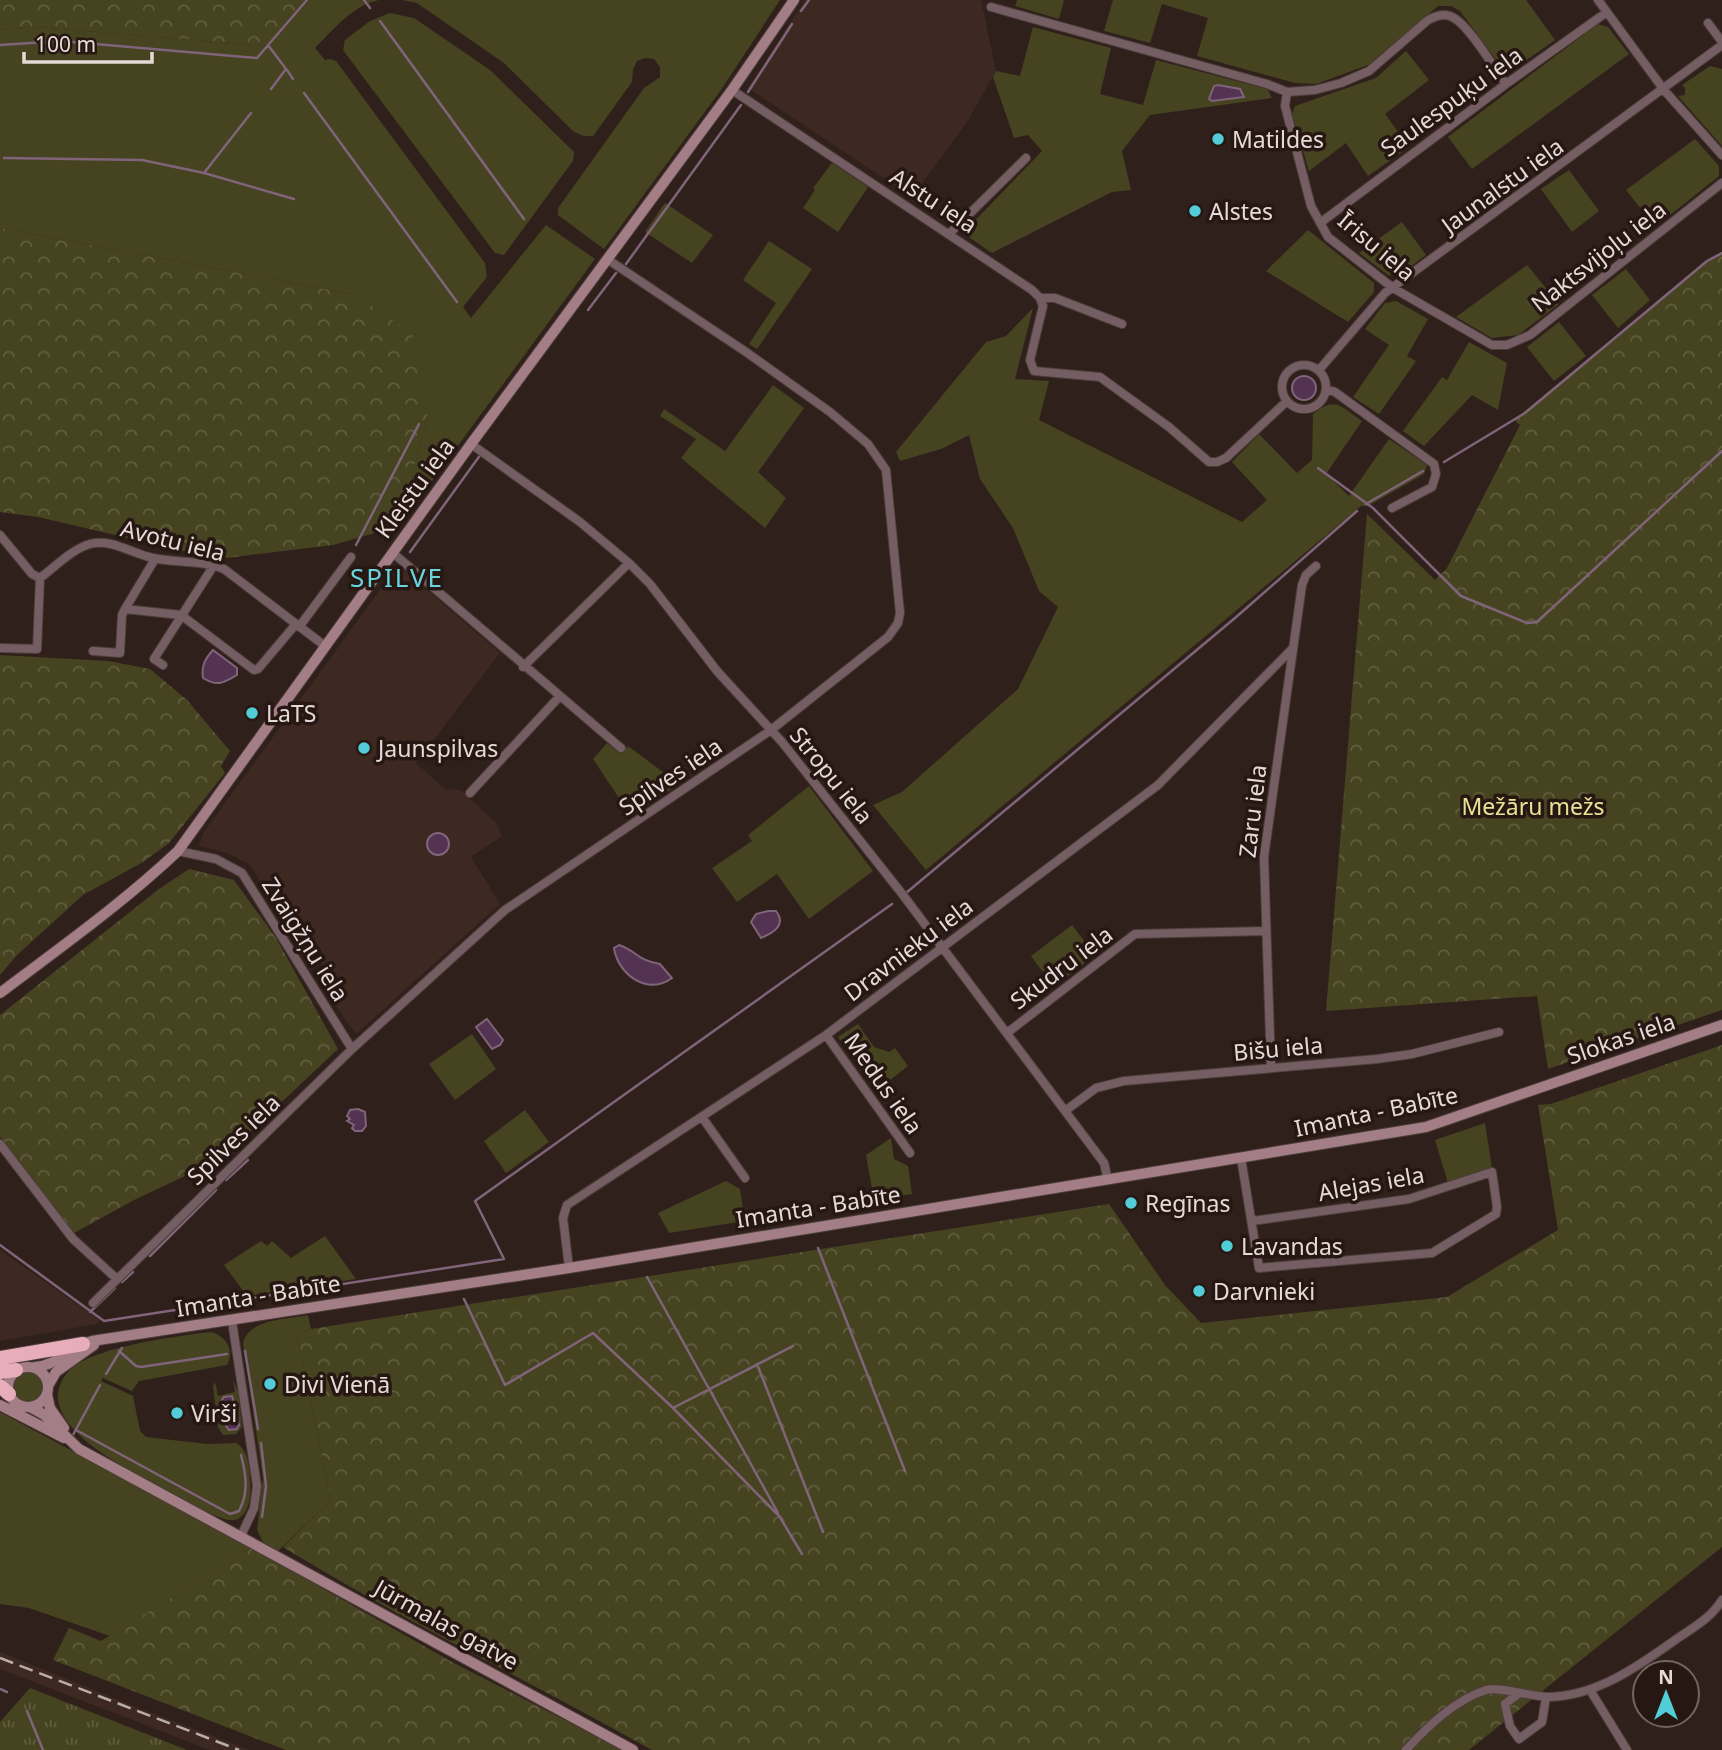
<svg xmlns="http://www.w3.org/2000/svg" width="1722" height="1750" font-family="'Noto Sans',sans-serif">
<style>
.built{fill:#3d2822}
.green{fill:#464321}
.forest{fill:url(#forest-crowns)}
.park{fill:url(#park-tufts)}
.water{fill:#543251;stroke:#806479;stroke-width:2}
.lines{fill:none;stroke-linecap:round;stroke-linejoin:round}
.stream{stroke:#806479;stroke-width:2.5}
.street-casing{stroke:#4d3e3a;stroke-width:10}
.secondary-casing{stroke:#4d3e3a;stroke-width:12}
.highway-casing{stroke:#4d3e3a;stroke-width:16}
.street{stroke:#755e63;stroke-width:8}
.secondary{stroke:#a37e86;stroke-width:10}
.highway{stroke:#e7adba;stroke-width:14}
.rail{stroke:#baaeab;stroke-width:2.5;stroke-dasharray:14 7;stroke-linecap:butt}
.poi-dot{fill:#52ccd6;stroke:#261713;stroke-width:2.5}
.labels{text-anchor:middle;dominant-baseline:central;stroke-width:7;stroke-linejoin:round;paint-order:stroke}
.street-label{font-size:23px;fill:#e5dad7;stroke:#261713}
.poi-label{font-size:23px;fill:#e5dad7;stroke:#261713;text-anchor:start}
.park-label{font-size:23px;fill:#eae293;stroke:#261713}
.quarter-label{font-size:26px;letter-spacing:2px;fill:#68d4de;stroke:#261713}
</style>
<defs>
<pattern id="forest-crowns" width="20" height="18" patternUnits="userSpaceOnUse" patternTransform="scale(1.75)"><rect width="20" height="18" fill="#464321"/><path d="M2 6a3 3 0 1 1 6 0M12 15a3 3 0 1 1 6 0" fill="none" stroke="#615e40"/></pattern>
<pattern id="park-tufts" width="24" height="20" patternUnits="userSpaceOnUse" patternTransform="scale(1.75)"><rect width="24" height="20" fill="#464321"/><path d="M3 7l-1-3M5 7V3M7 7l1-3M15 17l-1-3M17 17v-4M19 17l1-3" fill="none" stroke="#615e40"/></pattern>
</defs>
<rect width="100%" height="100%" fill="#30201c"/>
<!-- built -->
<path class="built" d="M 805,0 L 981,0 L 996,71 L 967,122 L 912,197 L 748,88 Z
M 395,569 L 405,570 L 412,577 L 412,586 L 417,591 L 427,590 L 500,653 L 416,763 L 445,789 L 461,790 L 496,823 L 502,836 L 471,857 L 500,904 L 356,1034 L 328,995 L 329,979 L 315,949 L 292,931 L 250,865 L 230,854 L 199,846 L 204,832 Z
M 0,1250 L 100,1320 L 97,1324 L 0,1341 Z
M 0,1652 L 136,1707 L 250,1750 L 210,1750 L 0,1669 Z"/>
<!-- green -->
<path class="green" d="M 310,0 L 379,0 C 353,5 333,30 315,48 L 325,60 L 330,59 L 336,61 L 485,263 L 487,277 L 463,307 L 471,318 L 546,225 L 595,259 L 399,526 L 428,414 L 357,295 L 0,228 L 0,30 L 37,27 L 269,46 Z
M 402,0 L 780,0 L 721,90 L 604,249 L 558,215 L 558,208 L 644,88 L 660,77 L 660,67 L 654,59 L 645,58 L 637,61 L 633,69 L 632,82 L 593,136 L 584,136 L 574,132 L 504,63 L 417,3 Z
M 1017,0 L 1064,0 L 1059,19 L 1015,6 Z
M 1113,0 L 1526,0 L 1555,40 L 1512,70 L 1503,69 L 1460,11 L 1451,6 L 1438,6 L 1368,65 L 1316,84 L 1295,83 L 1197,56 L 1208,18 L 1162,4 L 1150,43 L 1104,31 Z
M 390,13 L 414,18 L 490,70 L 574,152 L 573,161 L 504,255 L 495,253 L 343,50 L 345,40 L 370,21 Z
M 1598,24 L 1608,27 L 1629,54 L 1472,169 L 1448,137 Z
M 1033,27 L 1111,48 L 1100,94 L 1143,105 L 1156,60 L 1267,89 L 1272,98 L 1150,115 L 1122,151 L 1131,190 L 1112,192 L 992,253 L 963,233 L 1042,151 L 1028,135 L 1014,138 L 993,77 L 996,71 L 1020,76 Z
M 1406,51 L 1429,80 L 1385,114 L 1409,147 L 1368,176 L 1346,143 L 1309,171 L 1292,114 L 1295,106 L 1376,78 Z
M 1710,66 L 1722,69 L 1722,146 L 1678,96 L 1685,95 L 1685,88 L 1682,85 Z
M 1695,139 L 1719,166 L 1719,176 L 1655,227 L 1626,190 Z
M 832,163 L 868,187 L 838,232 L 803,208 L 815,190 L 813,188 Z
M 1569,170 L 1599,211 L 1572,232 L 1541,189 Z
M 665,203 L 713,235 L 692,263 L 645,232 Z
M 1402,222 L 1426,255 L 1398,276 L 1388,275 L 1359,253 Z
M 1308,230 L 1374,283 L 1374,292 L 1348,322 L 1266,271 Z
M 769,241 L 812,269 L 757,349 L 749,344 L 776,303 L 743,280 Z
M 1527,265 L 1559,304 L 1518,335 L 1492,338 L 1456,317 Z
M 1626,269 L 1650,300 L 1618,328 L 1592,295 Z
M 1396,301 L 1428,319 L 1407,356 L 1416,361 L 1379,414 L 1353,397 L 1389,345 L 1365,329 L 1385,303 Z
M 1033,308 L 1015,379 L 1049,381 L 1039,420 L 1242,522 L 1267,500 L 1232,462 L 1259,434 L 1297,473 L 1312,460 L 1313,414 C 1336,395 1341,407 1362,421 L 1326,474 L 1349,496 L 1389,439 L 1427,465 L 1424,474 L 1368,506 L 1361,506 L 926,870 L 873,805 L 902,792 L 1018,689 L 1058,607 L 1039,591 L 1013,528 L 980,479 L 969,435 L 941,449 L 900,461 L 896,452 L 986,342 L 1006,336 Z
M 1559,322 L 1586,356 L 1554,381 L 1527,347 Z
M 1469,342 L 1507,363 L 1498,410 L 1472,395 L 1424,446 L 1403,431 L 1442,377 L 1447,380 Z
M 773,385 L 804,408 L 758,472 L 786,498 L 765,528 L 681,458 L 696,439 L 660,416 L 664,409 L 725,451 Z
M 607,743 L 621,754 L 628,746 L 679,784 L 631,816 L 593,759 Z
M 809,786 L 873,871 L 809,919 L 777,874 L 737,902 L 712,868 L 752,841 L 748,835 Z
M 1072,925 L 1095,955 L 1054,987 L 1031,956 Z
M 858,1024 L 874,1047 L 889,1052 L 895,1048 L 908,1066 L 876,1091 L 838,1037 Z
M 472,1034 L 496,1069 L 455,1100 L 429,1064 Z
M 525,1110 L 549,1142 L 506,1173 L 484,1141 Z
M 1485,1123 L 1492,1168 L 1448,1183 L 1435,1140 Z
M 891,1138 L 894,1159 L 908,1166 L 912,1194 L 874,1200 L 866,1155 Z
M 726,1181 L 740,1189 L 745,1221 L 669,1233 L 658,1213 Z
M 325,1236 L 356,1279 L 247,1296 L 224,1265 L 261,1241 L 267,1246 L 272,1241 L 291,1258 Z
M 308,1315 L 311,1329 L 297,1335 L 331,1500 L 278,1551 L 263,1542 L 257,1530 L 263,1478 L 243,1343 C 250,1318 286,1320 308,1315 Z
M 211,1332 C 226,1336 235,1350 227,1365 L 139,1381 L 132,1391 L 103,1378 L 101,1381 L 133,1396 L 140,1431 L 146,1437 L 207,1444 L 236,1443 C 249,1451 249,1466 250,1481 C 251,1493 251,1512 238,1519 C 225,1526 183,1499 170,1492 C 137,1474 22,1422 69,1371 C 91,1347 177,1336 211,1332 Z
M11 1387a17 17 0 1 1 34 0a17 17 0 1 1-34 0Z
M 233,1380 L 238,1391 L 242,1427 L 236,1434 L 223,1435 L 218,1427 L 213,1386 L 215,1382 L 218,1396 L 235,1392 Z
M 0,1412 L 252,1548 L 110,1636 L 29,1608 L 0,1604 Z"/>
<!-- forest -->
<path class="forest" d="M 0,0 L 310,0 L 269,46 L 37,27 L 0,30 Z
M 0,228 L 357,295 L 413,335 L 428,414 L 399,526 L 333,545 L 218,559 L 38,517 L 0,512 Z
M 1722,253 L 1722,1010 L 1548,1069 L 1537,996 L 1326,1011 L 1367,514 L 1435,580 L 1447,568 L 1520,425 L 1514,420 L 1707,261 Z
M 0,655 L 108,661 L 150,669 L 187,700 L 230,751 L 221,766 L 225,773 L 169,843 L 143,862 L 83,895 L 17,955 L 0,975 Z
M 189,869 L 234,880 L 276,938 L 338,1049 L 221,1159 L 134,1200 L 74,1233 L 0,1137 L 0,1015 L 159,889 Z
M 1722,1045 L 1722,1547 L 1469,1750 L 652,1750 C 530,1681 403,1621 283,1547 L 331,1500 L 297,1335 L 311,1329 L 1109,1204 L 1165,1285 L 1201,1323 L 1447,1297 L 1558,1230 L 1538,1105 L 1551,1104 Z
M 252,1548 L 452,1662 L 623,1750 L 286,1750 L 53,1660 L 69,1628 L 101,1641 Z"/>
<!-- park -->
<path class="park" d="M 30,1688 L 187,1750 L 0,1750 L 0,1722 Z"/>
<!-- water -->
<path class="water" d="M 1218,85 L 1240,89 L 1244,97 L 1212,101 L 1209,99 L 1214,86 Z
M1292 388a12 12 0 1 1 24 0a12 12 0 1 1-24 0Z
M 213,650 L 237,668 L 237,675 C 223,683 218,687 203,678 C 201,666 205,659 213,650 Z
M427 844a11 11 0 1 1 22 0a11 11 0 1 1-22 0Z
M 768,911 L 776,911 C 787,925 773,933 761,938 L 751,922 L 756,914 Z
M 619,945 C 637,951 636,960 660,964 L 672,978 C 648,996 618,975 614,948 Z
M 487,1019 L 503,1040 L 500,1045 L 492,1049 L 476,1027 Z
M 358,1109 L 365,1112 L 366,1126 L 362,1131 L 355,1131 L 352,1128 L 354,1125 L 347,1121 L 350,1119 L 347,1116 L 350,1110 Z
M 232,1396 L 239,1425 L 237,1429 L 229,1430 L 226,1426 L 220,1403 L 224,1397 Z"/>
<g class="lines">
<!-- stream -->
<path class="stream" d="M 364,0 L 370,8
M 801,11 L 809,0
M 380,21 L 524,219
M 0,45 L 61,41 L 257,58 L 307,0
M 268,45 L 286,69 L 271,89
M 287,70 L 293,79
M 748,92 L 792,24
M 304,93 L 457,302
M 4,158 L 142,160 L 204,173 L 251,113
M 204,173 L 294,199
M 626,264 L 741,105
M 588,310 L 616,273
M 1444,462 L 1525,413 L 1707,261 L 1722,253
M 1318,468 L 1373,508 L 1461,596 L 1527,623 L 1537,622 L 1722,451
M 1366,504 L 1423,471
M 356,545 L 419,424
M 410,552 L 481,454
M 906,893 L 1235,618 L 1357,511
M 226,1180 L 248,1160
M 0,1245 L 104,1321 L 504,1259 L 475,1201 L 892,904
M 818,1248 L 905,1471
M 150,1256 L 216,1190
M 647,1277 L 778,1513
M 122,1282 L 133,1272
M 464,1299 L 505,1385 L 593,1333 L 673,1408 L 781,1518
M 90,1312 L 115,1288
M 119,1351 L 136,1366 L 141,1367 L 227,1354
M 245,1351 L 258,1429
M 757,1364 L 823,1532
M 106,1374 L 122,1348
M 673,1408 L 793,1346
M 76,1430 L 230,1514 L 239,1511 C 249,1493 246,1474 241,1455
M 73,1435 L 100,1385
M 261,1443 L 266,1486 L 262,1517
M 781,1519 L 802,1554
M 0,1689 L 7,1692
M 27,1711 L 43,1750"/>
<defs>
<path id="street" d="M 1598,0 L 1664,90 L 1722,155
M 991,7 L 1267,84 L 1287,92 L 1315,90 L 1341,83 L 1369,71 L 1428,20 C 1436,16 1445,12 1454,18 C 1469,26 1494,68 1506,84
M 1708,23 L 1722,42
M 732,90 L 1032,290 L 1040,298 L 1043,306 L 1030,360 L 1034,371 L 1100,377 L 1169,427 L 1209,462 L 1217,462 L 1226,458 L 1286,402
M 1287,92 L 1285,106 L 1311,206 L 1328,237 L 1393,288 L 1492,345 L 1507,345 L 1530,335 L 1722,183
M 1320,223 L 1506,84 L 1607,12
M 949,234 L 1026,158
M 1040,298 L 1055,298 L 1122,324
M1282 387a22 22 0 1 1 44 0a22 22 0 1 1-44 0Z
M 1319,370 L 1385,293 L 1722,45
M 1326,389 L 1335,392 L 1434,464 L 1436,474 L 1432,487 L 1392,508
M 471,444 L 580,522 L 629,563 L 650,584 L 717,671 L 782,742 L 903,895 L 1104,1163 L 1108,1180
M 0,535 L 32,574 L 40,578
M 393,553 L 621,748
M 125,609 L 155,559
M 299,627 L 351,557
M 0,648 L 37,649 L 40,578 C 55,567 72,549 90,544 C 111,538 133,554 153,558 C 177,563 201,560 224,569 L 325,646
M 93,651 L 120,653 L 122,615 L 125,609 L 181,615 L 254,670 L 258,669 L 296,624
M 163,665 L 154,659 L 214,565
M 523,667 L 629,563
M 470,793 L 559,697
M 178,851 L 216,859 L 242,873 L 352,1049
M 1007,1033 L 1135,934 L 1266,931
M 826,1035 L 910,1153
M 1271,1068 L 1264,857 L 1302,585 L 1306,575 L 1316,566
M 1065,1111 L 1096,1088 L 1124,1081 L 1377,1059 L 1412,1054 L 1499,1032
M 702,1117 L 745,1178
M 0,1144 L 73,1239 L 117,1279
M 1241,1158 L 1259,1268 L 1432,1253 L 1496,1214 L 1497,1207 L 1492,1172 L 1409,1199 L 1252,1221
M 569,1268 L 563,1218 L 567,1205 L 826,1035 L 1158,785 L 1293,648
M 93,1303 L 352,1049 L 505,910 L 771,730 L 888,637 L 898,623 L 900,613 L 886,470 L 868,444 L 830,412 L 746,352 L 607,259
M 232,1321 L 257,1486 L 254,1508 L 241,1536
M 1590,1690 L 1627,1750
M 1518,1694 L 1505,1704 L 1510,1726 L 1519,1739 L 1542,1722 L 1546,1697
M 1406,1750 C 1428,1726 1455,1700 1486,1690 C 1498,1686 1533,1697 1549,1697 C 1598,1696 1640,1665 1678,1638 C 1694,1627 1712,1617 1722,1600"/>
<path id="secondary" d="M 0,993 C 61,947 123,903 178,851 L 471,444 L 732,90 L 794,0
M8 1387a20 20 0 1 1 40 0a20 20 0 1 1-40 0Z
M 35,1367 C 57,1366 71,1346 92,1341 L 569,1268 L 1426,1127 L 1722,1025
M 48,1386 L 56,1372 L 94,1345
M 47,1394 L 50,1408 L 64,1428
M 0,1405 L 64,1438
M 30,1407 L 43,1414 L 79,1449 L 633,1750"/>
<path id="highway" d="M 0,1358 L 83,1344
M 0,1372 L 16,1370
M 0,1386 L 9,1394"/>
</defs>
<!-- street casing -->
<use href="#street" class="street-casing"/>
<!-- secondary casing -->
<use href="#secondary" class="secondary-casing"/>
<!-- highway casing -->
<use href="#highway" class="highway-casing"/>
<!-- street -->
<use href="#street" class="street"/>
<!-- secondary -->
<use href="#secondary" class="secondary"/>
<!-- highway -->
<use href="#highway" class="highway"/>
<!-- rail -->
<path class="rail" d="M 0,1658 L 239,1750"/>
</g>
<!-- markers -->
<g class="poi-dot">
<circle cx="1218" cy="139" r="7"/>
<circle cx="1195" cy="211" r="7"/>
<circle cx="252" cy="713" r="7"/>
<circle cx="364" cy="748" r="7"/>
<circle cx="1131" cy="1203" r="7"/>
<circle cx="1227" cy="1246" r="7"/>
<circle cx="1199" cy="1291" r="7"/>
<circle cx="270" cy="1384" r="7"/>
<circle cx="177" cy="1413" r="7"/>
</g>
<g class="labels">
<!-- street labels -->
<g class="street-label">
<text transform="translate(1451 101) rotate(-36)">Saulespuķu iela</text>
<text transform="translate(1502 185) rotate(-36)">Jaunalstu iela</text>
<text transform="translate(934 200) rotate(33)">Alstu iela</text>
<text transform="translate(1377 246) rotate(40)">Īrisu iela</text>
<text transform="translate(1598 256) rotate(-38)">Naktsvijoļu iela</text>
<text transform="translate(414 488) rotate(-54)">Kleistu iela</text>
<text transform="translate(173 540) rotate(14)">Avotu iela</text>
<text transform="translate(832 775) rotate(51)">Stropu iela</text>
<text transform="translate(670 776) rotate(-34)">Spilves iela</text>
<text transform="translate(1252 811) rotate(-83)">Zaru iela</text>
<text transform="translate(306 939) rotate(58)">Zvaigžņu iela</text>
<text transform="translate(908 949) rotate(-37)">Dravnieku iela</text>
<text transform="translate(1061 967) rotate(-37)">Skudru iela</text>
<text transform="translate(1621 1038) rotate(-19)">Slokas iela</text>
<text transform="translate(1278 1048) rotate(-5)">Bišu iela</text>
<text transform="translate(884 1083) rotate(55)">Medus iela</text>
<text transform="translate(1376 1111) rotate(-12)">Imanta - Babīte</text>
<text transform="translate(233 1139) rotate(-44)">Spilves iela</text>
<text transform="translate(1371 1183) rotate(-10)">Alejas iela</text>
<text transform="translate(818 1206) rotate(-9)">Imanta - Babīte</text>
<text transform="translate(258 1295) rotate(-9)">Imanta - Babīte</text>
<text transform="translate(447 1624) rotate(29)">Jūrmalas gatve</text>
</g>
<!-- poi labels -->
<g class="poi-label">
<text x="1232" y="139">Matildes</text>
<text x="1209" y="211">Alstes</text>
<text x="266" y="713">LaTS</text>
<text x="378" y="748">Jaunspilvas</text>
<text x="1145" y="1203">Regīnas</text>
<text x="1241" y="1246">Lavandas</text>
<text x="1213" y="1291">Darvnieki</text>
<text x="284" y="1384">Divi Vienā</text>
<text x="191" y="1413">Virši</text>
</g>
<!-- park labels -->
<g class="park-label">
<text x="1533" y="806">Mežāru mežs</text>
</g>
<!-- quarter labels -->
<g class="quarter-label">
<text x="397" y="577">SPILVE</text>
</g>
</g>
<!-- north arrow -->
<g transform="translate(1666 1694)"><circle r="33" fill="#261713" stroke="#726561" stroke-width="2"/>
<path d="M0-5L12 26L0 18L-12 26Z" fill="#52ccd6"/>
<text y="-10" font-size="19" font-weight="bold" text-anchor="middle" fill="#e5dad7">N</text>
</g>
<!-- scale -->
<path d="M24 52v10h128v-10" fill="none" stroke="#e5dad7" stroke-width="3.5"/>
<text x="35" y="52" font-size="21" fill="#e5dad7" stroke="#261713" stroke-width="5" paint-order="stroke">100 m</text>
</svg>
